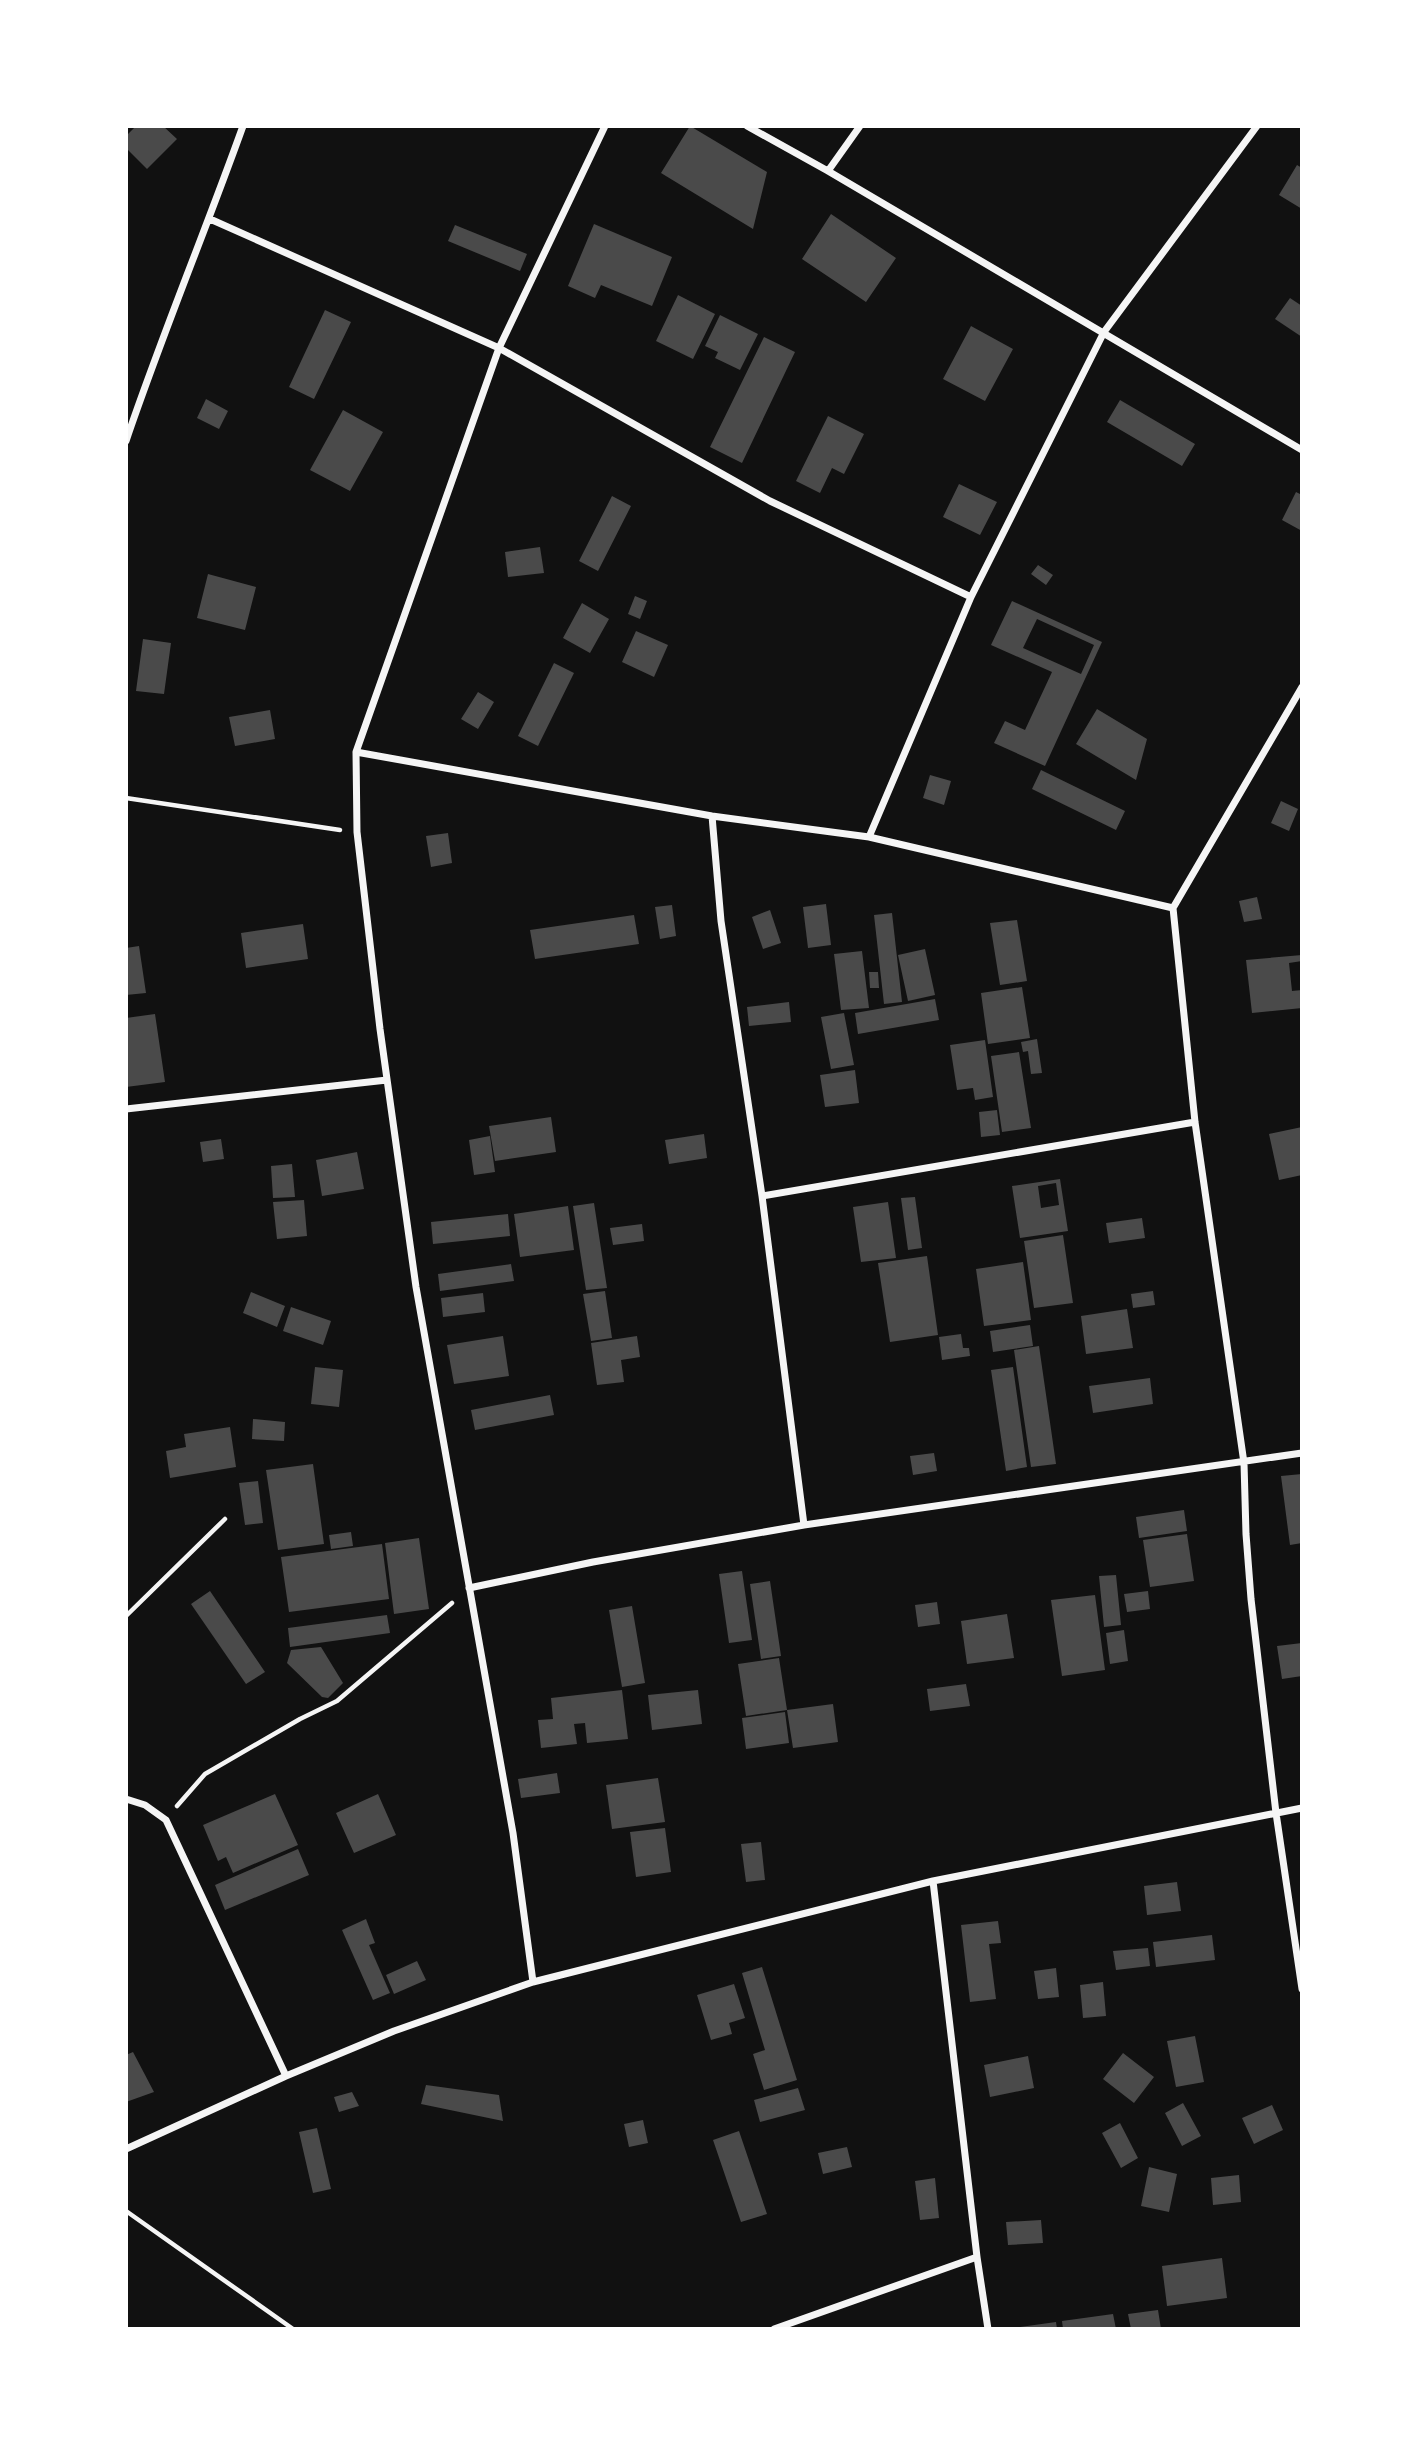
<svg xmlns="http://www.w3.org/2000/svg" width="1428" height="2455" font-family="Overpass,sans-serif">
<style>
.building{fill:#4a4a4a;fill-rule:evenodd}
.lines{fill:none;stroke-linecap:round;stroke-linejoin:round}
.path{stroke:#f5f5f5;stroke-width:4.5}
.minor{stroke:#f5f5f5;stroke-width:7}
</style>
<rect width="100%" height="100%" fill="#111"/>
<!-- building -->
<path class="building" d="M 136,126 L 163,126 L 177,139 L 147,169 L 126,148 L 126,136 Z
M 690,126 L 767,172 L 753,229 L 661,173 Z
M 1297,165 L 1302,168 L 1302,209 L 1279,195 Z
M 831,214 L 896,258 L 866,302 L 802,259 Z
M 594,224 L 672,257 L 652,306 L 601,285 L 595,298 L 568,286 Z
M 455,225 L 527,254 L 520,271 L 448,241 Z
M 678,295 L 715,314 L 693,359 L 656,341 Z
M 1290,298 L 1302,306 L 1302,337 L 1275,319 Z
M 325,310 L 351,322 L 314,399 L 289,387 Z
M 720,315 L 758,334 L 740,370 L 715,358 L 718,352 L 705,346 Z
M 971,326 L 1013,349 L 985,401 L 943,379 Z
M 764,337 L 795,352 L 742,463 L 710,447 Z
M 206,399 L 228,411 L 219,429 L 197,418 Z
M 1120,400 L 1195,444 L 1182,466 L 1107,422 Z
M 343,410 L 383,432 L 350,491 L 310,470 Z
M 828,416 L 864,434 L 844,474 L 832,468 L 820,493 L 796,481 Z
M 959,484 L 997,502 L 980,535 L 943,517 Z
M 1296,492 L 1302,495 L 1302,531 L 1282,520 Z
M 612,496 L 631,506 L 598,571 L 579,561 Z
M 540,547 L 544,573 L 508,577 L 505,552 Z
M 1038,565 L 1053,575 L 1046,585 L 1031,574 Z
M 208,574 L 256,587 L 245,630 L 197,618 Z
M 635,596 L 647,601 L 640,619 L 628,614 Z
M 1012,601 L 1102,642 L 1045,766 L 994,743 L 1005,721 L 1025,730 L 1052,672 L 991,645 ZM 1037,619 L 1094,645 L 1081,674 L 1023,648 Z
M 582,603 L 609,619 L 590,653 L 563,638 Z
M 636,631 L 668,645 L 654,677 L 622,662 Z
M 143,639 L 171,643 L 164,694 L 136,691 Z
M 554,663 L 574,673 L 538,746 L 518,736 Z
M 478,692 L 494,702 L 478,729 L 461,719 Z
M 1097,709 L 1147,739 L 1136,780 L 1076,744 Z
M 270,710 L 275,739 L 235,746 L 229,717 Z
M 1041,770 L 1125,811 L 1116,830 L 1032,789 Z
M 930,775 L 951,781 L 944,805 L 923,798 Z
M 1281,801 L 1298,809 L 1289,831 L 1271,823 Z
M 448,833 L 452,863 L 431,867 L 426,836 Z
M 1257,897 L 1262,919 L 1244,922 L 1239,901 Z
M 826,904 L 831,945 L 808,948 L 803,907 Z
M 672,905 L 676,936 L 660,939 L 655,907 Z
M 770,910 L 781,943 L 763,949 L 752,917 Z
M 892,913 L 902,1002 L 884,1004 L 874,915 Z
M 634,915 L 639,944 L 535,959 L 530,930 Z
M 1017,920 L 1027,981 L 1000,985 L 990,923 Z
M 303,924 L 308,959 L 246,968 L 241,933 Z
M 139,946 L 146,993 L 126,995 L 126,948 Z
M 925,949 L 935,995 L 908,1001 L 898,955 Z
M 862,951 L 869,1008 L 841,1010 L 834,954 Z
M 1302,955 L 1302,961 L 1289,963 L 1292,991 L 1302,990 L 1302,1008 L 1252,1013 L 1246,960 Z
M 869,972 L 878,972 L 879,988 L 870,988 Z
M 1022,987 L 1030,1038 L 988,1044 L 981,993 Z
M 935,999 L 939,1020 L 858,1034 L 855,1013 Z
M 789,1002 L 791,1022 L 749,1026 L 747,1007 Z
M 844,1013 L 854,1065 L 831,1069 L 821,1017 Z
M 155,1014 L 165,1082 L 126,1087 L 126,1018 Z
M 1037,1039 L 1042,1073 L 1031,1074 L 1028,1051 L 1023,1052 L 1021,1042 Z
M 985,1040 L 993,1097 L 975,1100 L 973,1088 L 957,1090 L 950,1045 Z
M 1019,1052 L 1031,1128 L 1002,1132 L 991,1056 Z
M 855,1070 L 859,1103 L 825,1107 L 820,1075 Z
M 997,1110 L 1000,1135 L 981,1137 L 979,1112 Z
M 551,1117 L 556,1152 L 495,1161 L 489,1126 Z
M 1302,1127 L 1302,1175 L 1279,1180 L 1269,1134 Z
M 704,1134 L 707,1158 L 669,1164 L 665,1140 Z
M 490,1136 L 495,1172 L 474,1175 L 469,1140 Z
M 221,1139 L 224,1159 L 203,1162 L 200,1142 Z
M 357,1152 L 364,1189 L 322,1196 L 316,1160 Z
M 292,1164 L 295,1197 L 273,1198 L 271,1166 Z
M 1060,1179 L 1068,1231 L 1020,1238 L 1012,1186 ZM 1056,1183 L 1059,1205 L 1041,1208 L 1038,1186 Z
M 915,1197 L 922,1248 L 908,1250 L 901,1198 Z
M 304,1200 L 307,1236 L 277,1239 L 273,1202 Z
M 888,1202 L 896,1258 L 861,1262 L 853,1207 Z
M 594,1203 L 607,1288 L 586,1290 L 573,1206 Z
M 568,1206 L 574,1250 L 520,1257 L 514,1214 Z
M 508,1214 L 510,1236 L 433,1244 L 431,1222 Z
M 1142,1218 L 1145,1238 L 1109,1243 L 1106,1223 Z
M 642,1224 L 644,1241 L 613,1245 L 610,1228 Z
M 1063,1235 L 1073,1303 L 1034,1308 L 1024,1241 Z
M 927,1256 L 938,1335 L 890,1342 L 878,1263 Z
M 1023,1262 L 1031,1320 L 984,1326 L 976,1269 Z
M 511,1264 L 514,1281 L 440,1291 L 438,1274 Z
M 605,1291 L 612,1338 L 591,1341 L 583,1294 Z
M 1153,1291 L 1155,1305 L 1133,1308 L 1131,1294 Z
M 251,1292 L 285,1306 L 277,1327 L 243,1313 Z
M 483,1293 L 485,1312 L 443,1317 L 441,1298 Z
M 291,1307 L 331,1321 L 323,1345 L 283,1331 Z
M 1127,1309 L 1133,1348 L 1086,1354 L 1081,1316 Z
M 1030,1325 L 1033,1346 L 993,1352 L 990,1331 Z
M 961,1334 L 963,1348 L 969,1348 L 970,1356 L 942,1360 L 939,1337 Z
M 503,1336 L 509,1376 L 454,1384 L 447,1345 Z
M 637,1336 L 640,1357 L 621,1360 L 624,1382 L 597,1385 L 591,1343 Z
M 1039,1346 L 1056,1464 L 1031,1467 L 1014,1350 Z
M 315,1367 L 343,1370 L 339,1407 L 311,1404 Z
M 1013,1367 L 1027,1467 L 1006,1471 L 991,1370 Z
M 1150,1378 L 1153,1404 L 1093,1413 L 1089,1386 Z
M 550,1395 L 554,1415 L 475,1430 L 471,1410 Z
M 253,1419 L 285,1422 L 284,1441 L 252,1439 Z
M 230,1427 L 236,1467 L 170,1478 L 166,1451 L 186,1447 L 184,1434 Z
M 934,1453 L 937,1471 L 913,1475 L 910,1456 Z
M 313,1464 L 324,1544 L 278,1550 L 266,1470 Z
M 1302,1474 L 1302,1543 L 1290,1545 L 1281,1476 Z
M 258,1481 L 263,1523 L 245,1525 L 239,1483 Z
M 1184,1510 L 1187,1531 L 1139,1538 L 1136,1517 Z
M 351,1532 L 353,1546 L 331,1549 L 329,1535 Z
M 1187,1534 L 1194,1581 L 1150,1587 L 1143,1540 Z
M 419,1538 L 429,1609 L 394,1614 L 385,1543 Z
M 382,1544 L 389,1599 L 289,1612 L 281,1557 Z
M 742,1571 L 752,1640 L 729,1643 L 719,1574 Z
M 1116,1575 L 1121,1625 L 1104,1627 L 1099,1576 Z
M 770,1581 L 781,1656 L 761,1659 L 750,1584 Z
M 210,1591 L 265,1672 L 246,1684 L 191,1604 Z
M 1148,1591 L 1150,1609 L 1127,1612 L 1124,1594 Z
M 1095,1595 L 1105,1670 L 1062,1676 L 1051,1600 Z
M 937,1602 L 940,1624 L 918,1627 L 915,1605 Z
M 632,1606 L 645,1683 L 622,1687 L 609,1610 Z
M 1007,1614 L 1014,1658 L 967,1664 L 961,1621 Z
M 387,1615 L 390,1633 L 290,1647 L 288,1628 Z
M 1124,1630 L 1128,1661 L 1110,1664 L 1106,1633 Z
M 1302,1643 L 1302,1676 L 1282,1679 L 1277,1646 Z
M 321,1647 L 343,1683 L 328,1698 L 322,1697 L 287,1663 L 291,1650 Z
M 779,1658 L 787,1710 L 746,1716 L 738,1664 Z
M 966,1684 L 970,1706 L 930,1711 L 927,1689 Z
M 622,1690 L 628,1739 L 587,1743 L 585,1723 L 574,1724 L 577,1744 L 541,1748 L 538,1720 L 553,1719 L 551,1698 Z
M 698,1690 L 702,1724 L 652,1730 L 648,1695 Z
M 833,1704 L 838,1742 L 793,1748 L 787,1710 Z
M 785,1712 L 789,1743 L 746,1749 L 742,1718 Z
M 557,1773 L 560,1793 L 521,1798 L 518,1779 Z
M 658,1778 L 665,1822 L 612,1829 L 606,1785 Z
M 275,1794 L 298,1845 L 233,1873 L 226,1857 L 218,1861 L 203,1825 Z
M 378,1794 L 396,1835 L 354,1853 L 336,1813 Z
M 665,1828 L 671,1872 L 636,1877 L 630,1832 Z
M 761,1842 L 765,1880 L 746,1882 L 741,1844 Z
M 298,1849 L 309,1875 L 225,1910 L 215,1885 Z
M 1177,1882 L 1181,1911 L 1147,1915 L 1144,1886 Z
M 366,1919 L 375,1943 L 369,1945 L 390,1993 L 373,2000 L 342,1930 Z
M 998,1921 L 1001,1943 L 989,1944 L 996,1999 L 970,2002 L 961,1925 Z
M 1212,1935 L 1215,1960 L 1156,1967 L 1153,1942 Z
M 1148,1948 L 1150,1966 L 1116,1970 L 1113,1951 Z
M 417,1961 L 426,1980 L 394,1994 L 386,1975 Z
M 762,1967 L 797,2080 L 764,2090 L 753,2054 L 765,2050 L 742,1973 Z
M 1056,1968 L 1059,1997 L 1038,1999 L 1034,1971 Z
M 1103,1982 L 1106,2016 L 1083,2018 L 1080,1985 Z
M 734,1984 L 745,2018 L 729,2023 L 732,2034 L 711,2040 L 697,1995 Z
M 1195,2036 L 1204,2082 L 1176,2087 L 1167,2041 Z
M 133,2052 L 154,2092 L 126,2102 L 126,2055 Z
M 1123,2053 L 1154,2077 L 1134,2103 L 1103,2079 Z
M 1028,2056 L 1034,2088 L 990,2097 L 984,2065 Z
M 426,2085 L 499,2095 L 503,2121 L 421,2104 Z
M 798,2088 L 805,2110 L 760,2122 L 754,2100 Z
M 352,2092 L 359,2106 L 339,2112 L 334,2097 Z
M 1183,2103 L 1201,2136 L 1182,2146 L 1165,2113 Z
M 1272,2105 L 1283,2130 L 1254,2144 L 1242,2118 Z
M 643,2120 L 648,2143 L 629,2147 L 624,2124 Z
M 1120,2123 L 1138,2158 L 1121,2168 L 1102,2133 Z
M 317,2128 L 331,2189 L 313,2193 L 299,2132 Z
M 739,2131 L 767,2214 L 741,2222 L 713,2140 Z
M 847,2147 L 852,2167 L 823,2174 L 818,2153 Z
M 1149,2167 L 1177,2174 L 1169,2212 L 1141,2206 Z
M 1239,2175 L 1241,2202 L 1213,2205 L 1211,2178 Z
M 935,2178 L 939,2218 L 920,2220 L 915,2181 Z
M 1041,2220 L 1043,2243 L 1008,2245 L 1006,2222 Z
M 1222,2258 L 1227,2298 L 1167,2306 L 1162,2266 Z
M 1158,2310 L 1161,2329 L 1131,2329 L 1128,2314 Z
M 1113,2314 L 1116,2329 L 1063,2329 L 1062,2321 Z
M 1056,2322 L 1057,2329 L 1020,2329 L 1020,2327 Z"/>
<g class="lines">
<!-- path -->
<path class="path" d="M 126,798 L 340,830
M 126,1616 L 225,1519
M 177,1806 L 205,1774 L 300,1719 L 337,1701 L 452,1603
M 126,2211 L 293,2329"/>
<!-- minor -->
<path class="minor" d="M 747,126 L 828,171 L 1302,450
M 828,171 L 860,126
M 210,219 L 499,348 L 770,501 L 971,597
M 126,441 C 162,335 205,232 243,126
M 1302,687 L 1173,908 L 1195,1122 L 1244,1463 L 1246,1534 L 1251,1599 L 1276,1813 L 1302,1989
M 356,752 L 712,816 L 869,837 L 1173,908
M 712,816 L 721,921 L 762,1196 L 804,1525
M 869,837 L 971,597 L 1104,332 L 1257,126
M 126,1109 L 387,1080
M 762,1196 L 1195,1122
M 469,1588 L 593,1562 L 804,1525 L 1302,1453
M 126,1799 L 145,1805 L 166,1820 L 286,2076
M 933,1881 L 977,2257 L 988,2329
M 533,1982 L 513,1833 L 416,1287 L 380,1029 L 357,832 L 356,752 L 499,348 L 605,126
M 126,2149 L 286,2076 L 394,2031 L 533,1982 L 933,1881 L 1302,1808
M 774,2329 L 977,2257"/>
</g>
<!-- border -->
<rect width="1428" height="2455" fill="none" stroke="#ffffff" stroke-width="256"/>
</svg>
